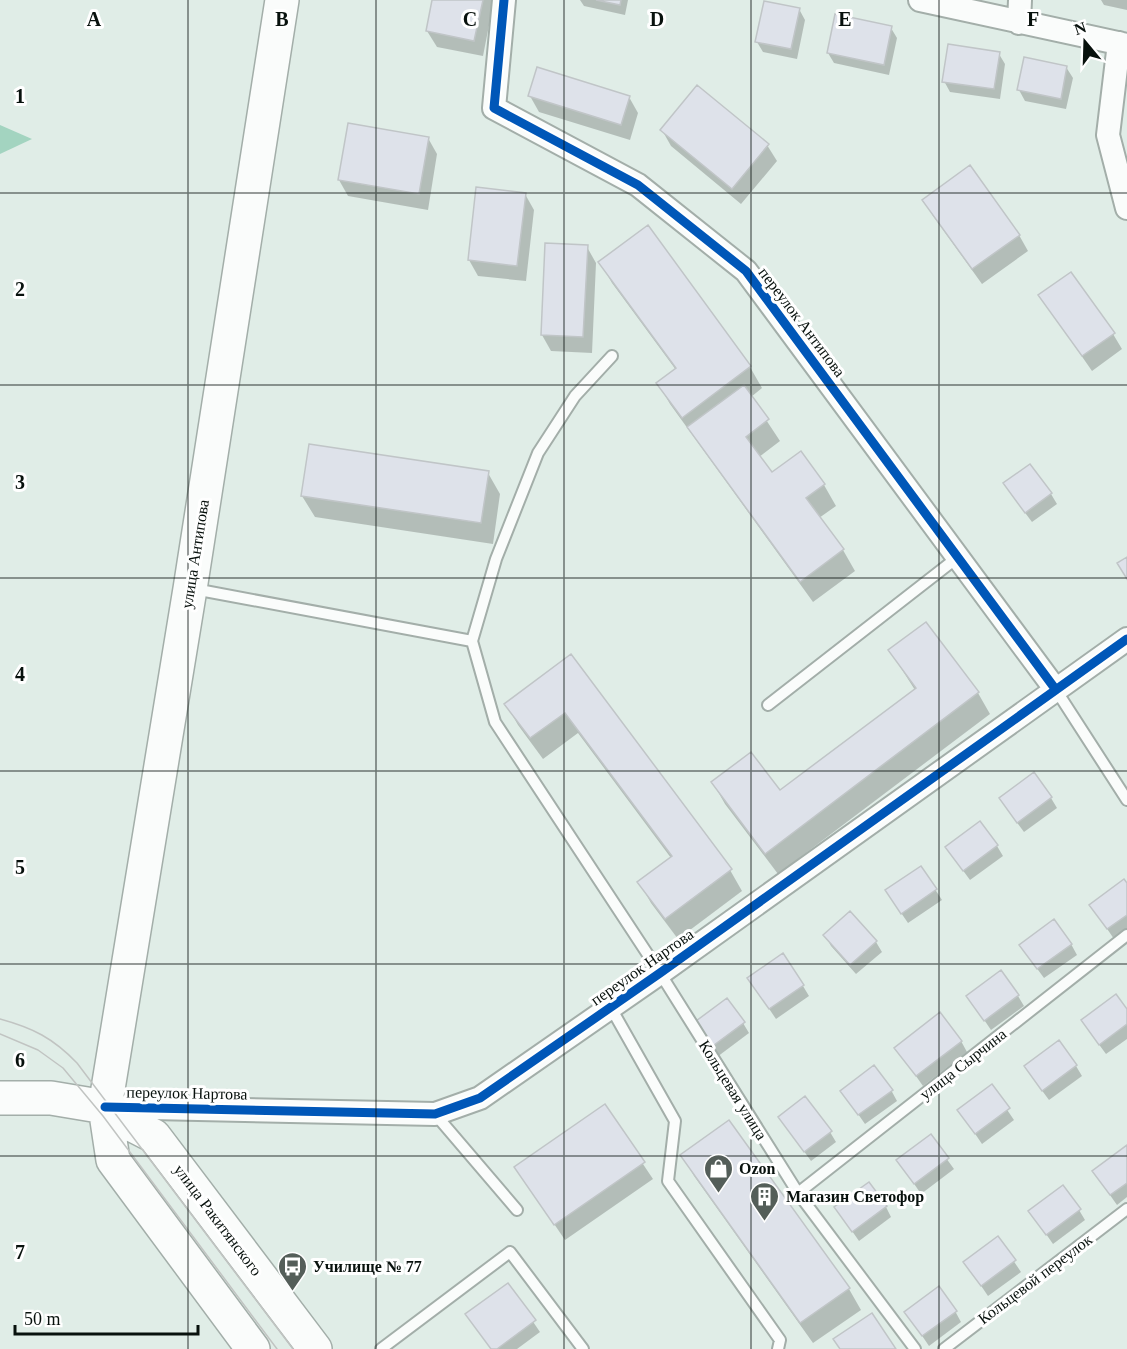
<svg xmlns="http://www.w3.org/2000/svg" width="1127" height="1349" font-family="'Times New Roman',serif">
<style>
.forest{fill:#a3d4c0}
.shadow{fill:#0003}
.building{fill:#dee2ea;stroke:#c0c5c7;stroke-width:1.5}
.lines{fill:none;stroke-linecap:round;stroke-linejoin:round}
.lane-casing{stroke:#a3aea9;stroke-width:14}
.street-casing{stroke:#a3aea9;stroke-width:26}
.primary-casing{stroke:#a3aea9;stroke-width:36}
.lane{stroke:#fafcfb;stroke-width:10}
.street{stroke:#fafcfb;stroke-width:22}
.primary{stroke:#fafcfb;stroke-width:33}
.tram{stroke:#c1c4c2;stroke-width:1.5}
.cycleway-casing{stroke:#fff;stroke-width:13}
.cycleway{stroke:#0057b8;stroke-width:9}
.grid{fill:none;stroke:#08110d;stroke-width:1.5;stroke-opacity:0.55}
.labels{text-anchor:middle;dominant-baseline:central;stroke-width:6;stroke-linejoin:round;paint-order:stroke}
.street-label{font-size:16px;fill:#08110d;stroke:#fff}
.poi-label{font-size:16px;font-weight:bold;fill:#08110d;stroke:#fff;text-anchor:start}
.grid-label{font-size:20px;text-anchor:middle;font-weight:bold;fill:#08110d;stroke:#fff;stroke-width:6;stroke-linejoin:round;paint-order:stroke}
</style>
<rect width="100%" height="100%" fill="#e0ede7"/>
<!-- forest -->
<path class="forest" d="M 0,125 L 32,139 L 0,154 Z"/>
<!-- shadow -->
<path class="shadow" d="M 434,0 L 494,0 L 483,56 L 437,47 L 427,31 Z
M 580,0 L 628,0 L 625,15 L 584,6 Z
M 1101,0 L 1127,0 L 1127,10 L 1104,5 Z
M 799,9 L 805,20 L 797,59 L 763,52 L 757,42 Z
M 891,28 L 897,38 L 889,75 L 834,63 L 828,53 Z
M 999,54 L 1005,64 L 1000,99 L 950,92 L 944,81 Z
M 1066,67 L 1073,78 L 1066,109 L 1025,101 L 1019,90 Z
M 530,96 L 629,97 L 638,113 L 630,140 L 539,112 Z
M 662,130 L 767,145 L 777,161 L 741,204 L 671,146 Z
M 428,138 L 437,154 L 428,210 L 348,196 L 339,180 Z
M 525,194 L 534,210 L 526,281 L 478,276 L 469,260 Z
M 924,200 L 1019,235 L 1028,251 L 982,284 L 933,216 Z
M 648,227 L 750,367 L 762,388 L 751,397 L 780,441 L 759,457 L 772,474 L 824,485 L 836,506 L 819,518 L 843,550 L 855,571 L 813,602 L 670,404 L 658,383 L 676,370 L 612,283 L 600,262 Z
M 587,247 L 596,263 L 592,353 L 551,351 L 542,335 Z
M 1040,296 L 1113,334 L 1122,349 L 1092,371 Z
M 488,473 L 500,494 L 493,544 L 315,517 L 302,496 Z
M 1011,494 L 1051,494 L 1057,504 L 1032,522 Z
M 926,624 L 978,693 L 990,714 L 778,874 L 725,804 L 713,783 L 779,792 L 915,690 L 890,651 Z
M 571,656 L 730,870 L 742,891 L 678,939 L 651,903 L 639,882 L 671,858 L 578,733 L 543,759 L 518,725 L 506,704 Z
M 1051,798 L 1057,808 L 1024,832 L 1007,809 Z
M 997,846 L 1003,856 L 970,880 L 953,857 Z
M 921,868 L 942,900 L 908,923 L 893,901 Z
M 1127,886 L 1127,929 L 1114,939 L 1091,905 Z
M 825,935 L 876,942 L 882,952 L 856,974 L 831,946 Z
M 1071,944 L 1077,955 L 1044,978 L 1027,955 Z
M 803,986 L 809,996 L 776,1019 L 755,988 Z
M 968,996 L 1018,996 L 1024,1006 L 991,1030 Z
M 1127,1012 L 1127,1039 L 1106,1054 L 1089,1031 Z
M 743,1023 L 749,1033 L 717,1057 L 700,1034 Z
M 961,1041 L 967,1052 L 923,1086 L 896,1048 Z
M 1076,1066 L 1082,1076 L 1049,1100 L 1032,1077 Z
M 991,1086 L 1014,1120 L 982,1144 L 959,1110 Z
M 891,1090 L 897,1101 L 865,1124 L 842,1091 Z
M 604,1106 L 653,1179 L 565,1240 L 516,1168 Z
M 780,1118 L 830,1132 L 836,1142 L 811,1161 Z
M 930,1136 L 954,1169 L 921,1194 L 898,1160 Z
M 1127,1148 L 1127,1197 L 1117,1205 L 1100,1181 Z
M 682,1155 L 849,1289 L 861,1310 L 813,1343 L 694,1176 Z
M 886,1207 L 891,1217 L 859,1241 L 836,1208 Z
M 1079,1210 L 1085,1220 L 1053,1244 L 1030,1211 Z
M 998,1238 L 1021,1272 L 988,1296 L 965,1262 Z
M 508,1285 L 540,1332 L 517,1349 L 491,1349 Z
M 955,1311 L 961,1322 L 929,1346 L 906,1312 Z"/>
<!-- building -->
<path class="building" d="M 432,0 L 483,0 L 474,41 L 426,31 Z
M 596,0 L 621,0 L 620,5 Z
M 764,1 L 800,8 L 791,49 L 755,42 Z
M 835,14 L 892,26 L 884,65 L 827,53 Z
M 948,44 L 1000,52 L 994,89 L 942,82 Z
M 1024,57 L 1067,66 L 1061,99 L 1017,90 Z
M 537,67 L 630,96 L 621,125 L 528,96 Z
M 697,85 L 769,144 L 732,189 L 660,130 Z
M 348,123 L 429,137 L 419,194 L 338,180 Z
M 970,165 L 1020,235 L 972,269 L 922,200 Z
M 476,187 L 526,193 L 517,266 L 468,260 Z
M 648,225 L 751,366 L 682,418 L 656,383 L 676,368 L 598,262 Z
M 545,243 L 588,245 L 583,337 L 541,335 Z
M 1071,272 L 1115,333 L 1082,356 L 1038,295 Z
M 744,385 L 769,419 L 746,437 L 772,472 L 801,451 L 825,484 L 806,498 L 844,549 L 800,582 L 687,427 Z
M 309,444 L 489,471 L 481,523 L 301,496 Z
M 1030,464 L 1052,493 L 1025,513 L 1003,483 Z
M 1127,557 L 1127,579 L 1117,563 Z
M 926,622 L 979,692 L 765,854 L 711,782 L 751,752 L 780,790 L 916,688 L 888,650 Z
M 571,654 L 732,869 L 665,919 L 637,882 L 672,856 L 565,713 L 530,738 L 504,704 Z
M 1034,772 L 1052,797 L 1017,823 L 999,798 Z
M 980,821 L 998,845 L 963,871 L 945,847 Z
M 921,866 L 937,889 L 901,914 L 885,890 Z
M 1124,879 L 1127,883 L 1127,915 L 1107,929 L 1089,905 Z
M 850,911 L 877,941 L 850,965 L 823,935 Z
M 1054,919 L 1072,944 L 1037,969 L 1019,945 Z
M 783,953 L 804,985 L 769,1009 L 747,978 Z
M 1001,970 L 1019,995 L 984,1021 L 966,996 Z
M 1116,994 L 1127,1009 L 1127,1024 L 1099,1045 L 1081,1020 Z
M 727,998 L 745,1022 L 710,1048 L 692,1024 Z
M 940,1012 L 962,1041 L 916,1076 L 894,1048 Z
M 1059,1040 L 1077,1065 L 1042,1091 L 1024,1066 Z
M 874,1065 L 893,1090 L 858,1115 L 840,1091 Z
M 992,1084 L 1010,1108 L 975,1134 L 957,1110 Z
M 805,1096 L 832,1131 L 804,1152 L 778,1117 Z
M 605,1104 L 645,1162 L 554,1225 L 514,1167 Z
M 729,1120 L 850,1288 L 800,1323 L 680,1155 Z
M 931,1134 L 949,1158 L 914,1184 L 896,1160 Z
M 1127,1145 L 1127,1183 L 1110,1195 L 1092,1171 Z
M 869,1182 L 887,1206 L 852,1232 L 834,1207 Z
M 1063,1185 L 1081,1209 L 1046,1235 L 1028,1211 Z
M 998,1236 L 1016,1260 L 981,1286 L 963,1262 Z
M 508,1283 L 536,1320 L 497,1349 L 491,1349 L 465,1314 Z
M 939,1286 L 957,1311 L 922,1336 L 904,1312 Z
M 872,1313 L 896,1349 L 840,1349 L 833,1339 Z"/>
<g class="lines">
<defs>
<path id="lane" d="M 194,589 L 472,641 L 495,722 L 660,973 L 798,1193 L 915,1349
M 472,641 L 496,559 L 538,453 L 575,396 L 612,356
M 1056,690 L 1127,800
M 768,705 L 958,557
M 611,1008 L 675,1121 L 668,1181 L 780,1340 L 778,1349
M 435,1114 L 517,1210
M 798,1193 L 1127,935
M 381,1349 L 510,1252 L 583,1349
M 944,1349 L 1127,1209"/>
<path id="street" d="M 504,0 L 494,108 L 638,185 L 746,271 L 1056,690
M 920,0 L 1127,45
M 1019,23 L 1020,0
M 1119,43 L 1108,135 L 1127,208
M 105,1107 L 435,1114 L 480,1098 L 660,973 L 1127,639"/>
<path id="primary" d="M 0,1098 L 51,1098 L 105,1107 L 119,1118 L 154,1136 L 315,1349
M 253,1349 L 113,1160 L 105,1107 L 190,589 L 282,0"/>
</defs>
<!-- lane casing -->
<use href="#lane" class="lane-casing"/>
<!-- street casing -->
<use href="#street" class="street-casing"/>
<!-- primary casing -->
<use href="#primary" class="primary-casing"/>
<!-- lane -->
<use href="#lane" class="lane"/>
<!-- street -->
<use href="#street" class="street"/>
<!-- primary -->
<use href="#primary" class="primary"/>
<!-- tram -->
<path class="tram" d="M 0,1019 C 33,1028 53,1038 77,1063 L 293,1349
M 0,1034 L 38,1050 L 63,1068 L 103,1116 L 277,1349"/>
<defs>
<path id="cycleway" d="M 504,0 L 494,108 L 638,185 L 746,271 L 1056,690
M 105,1107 L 435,1114 L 480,1098 L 660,973 L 1127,639"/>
</defs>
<!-- cycleway casing -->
<use href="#cycleway" class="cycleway-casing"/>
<!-- cycleway -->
<use href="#cycleway" class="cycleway"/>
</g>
<!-- grid -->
<path class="grid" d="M 188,0 L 188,1349M 376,0 L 376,1349M 564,0 L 564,1349M 751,0 L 751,1349M 939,0 L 939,1349M 0,193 L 1127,193M 0,385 L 1127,385M 0,578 L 1127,578M 0,771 L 1127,771M 0,964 L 1127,964M 0,1156 L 1127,1156"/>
<!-- icons -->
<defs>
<symbol id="shop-pin" viewBox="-11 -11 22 30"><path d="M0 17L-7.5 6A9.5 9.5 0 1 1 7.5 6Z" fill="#545e59" stroke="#fff"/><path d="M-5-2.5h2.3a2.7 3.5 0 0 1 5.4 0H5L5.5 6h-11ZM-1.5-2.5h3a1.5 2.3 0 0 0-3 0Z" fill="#fff"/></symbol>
<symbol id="building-pin" viewBox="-11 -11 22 30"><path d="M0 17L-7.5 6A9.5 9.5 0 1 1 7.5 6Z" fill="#545e59" stroke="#fff"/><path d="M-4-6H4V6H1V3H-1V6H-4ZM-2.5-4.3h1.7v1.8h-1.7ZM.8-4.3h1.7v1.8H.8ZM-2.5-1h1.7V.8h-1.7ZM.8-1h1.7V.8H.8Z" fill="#fff"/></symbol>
<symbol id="bus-pin" viewBox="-11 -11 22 30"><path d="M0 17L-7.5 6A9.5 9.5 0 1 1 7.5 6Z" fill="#545e59" stroke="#fff"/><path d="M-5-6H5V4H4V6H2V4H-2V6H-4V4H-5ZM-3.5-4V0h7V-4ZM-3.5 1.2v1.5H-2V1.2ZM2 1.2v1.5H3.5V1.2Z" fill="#fff"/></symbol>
</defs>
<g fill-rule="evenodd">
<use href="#shop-pin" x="702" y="1152" width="33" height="45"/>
<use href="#building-pin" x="748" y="1180" width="33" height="45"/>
<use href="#bus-pin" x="276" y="1250" width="33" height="45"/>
</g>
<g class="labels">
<!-- street labels -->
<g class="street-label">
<text transform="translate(802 322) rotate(53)">переулок Антипова</text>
<text transform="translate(195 554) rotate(-81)">улица Антипова</text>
<text transform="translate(642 967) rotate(-35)">переулок Нартова</text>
<text transform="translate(963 1064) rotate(-38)">улица Сырчина</text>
<text transform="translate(733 1090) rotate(58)">Кольцевая улица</text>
<text transform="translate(187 1093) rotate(1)">переулок Нартова</text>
<text transform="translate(218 1220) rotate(53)">улица Ракитянского</text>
<text transform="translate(1035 1279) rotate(-37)">Кольцевой переулок</text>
</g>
<!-- poi labels -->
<g class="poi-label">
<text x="739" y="1168">Ozon</text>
<text x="786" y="1196">Магазин Светофор</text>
<text x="313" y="1266">Училище № 77</text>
</g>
</g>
<g class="grid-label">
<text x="94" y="26">A</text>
<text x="282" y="26">B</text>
<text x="470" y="26">C</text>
<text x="657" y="26">D</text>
<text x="845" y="26">E</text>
<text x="1033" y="26">F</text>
<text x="20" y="103">1</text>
<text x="20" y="296">2</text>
<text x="20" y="489">3</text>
<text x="20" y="681">4</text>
<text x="20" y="874">5</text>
<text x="20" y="1067">6</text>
<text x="20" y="1259">7</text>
</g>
<!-- north arrow -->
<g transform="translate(1085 42) rotate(341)" stroke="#ffffff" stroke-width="4.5" paint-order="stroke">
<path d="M0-4.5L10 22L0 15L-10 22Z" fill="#08110d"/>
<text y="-9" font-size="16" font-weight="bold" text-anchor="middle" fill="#08110d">N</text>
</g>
<!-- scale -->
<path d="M15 1325v9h183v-9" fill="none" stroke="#08110d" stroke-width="3"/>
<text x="24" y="1325" font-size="18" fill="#08110d" stroke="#ffffff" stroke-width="4.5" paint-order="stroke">50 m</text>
</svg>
